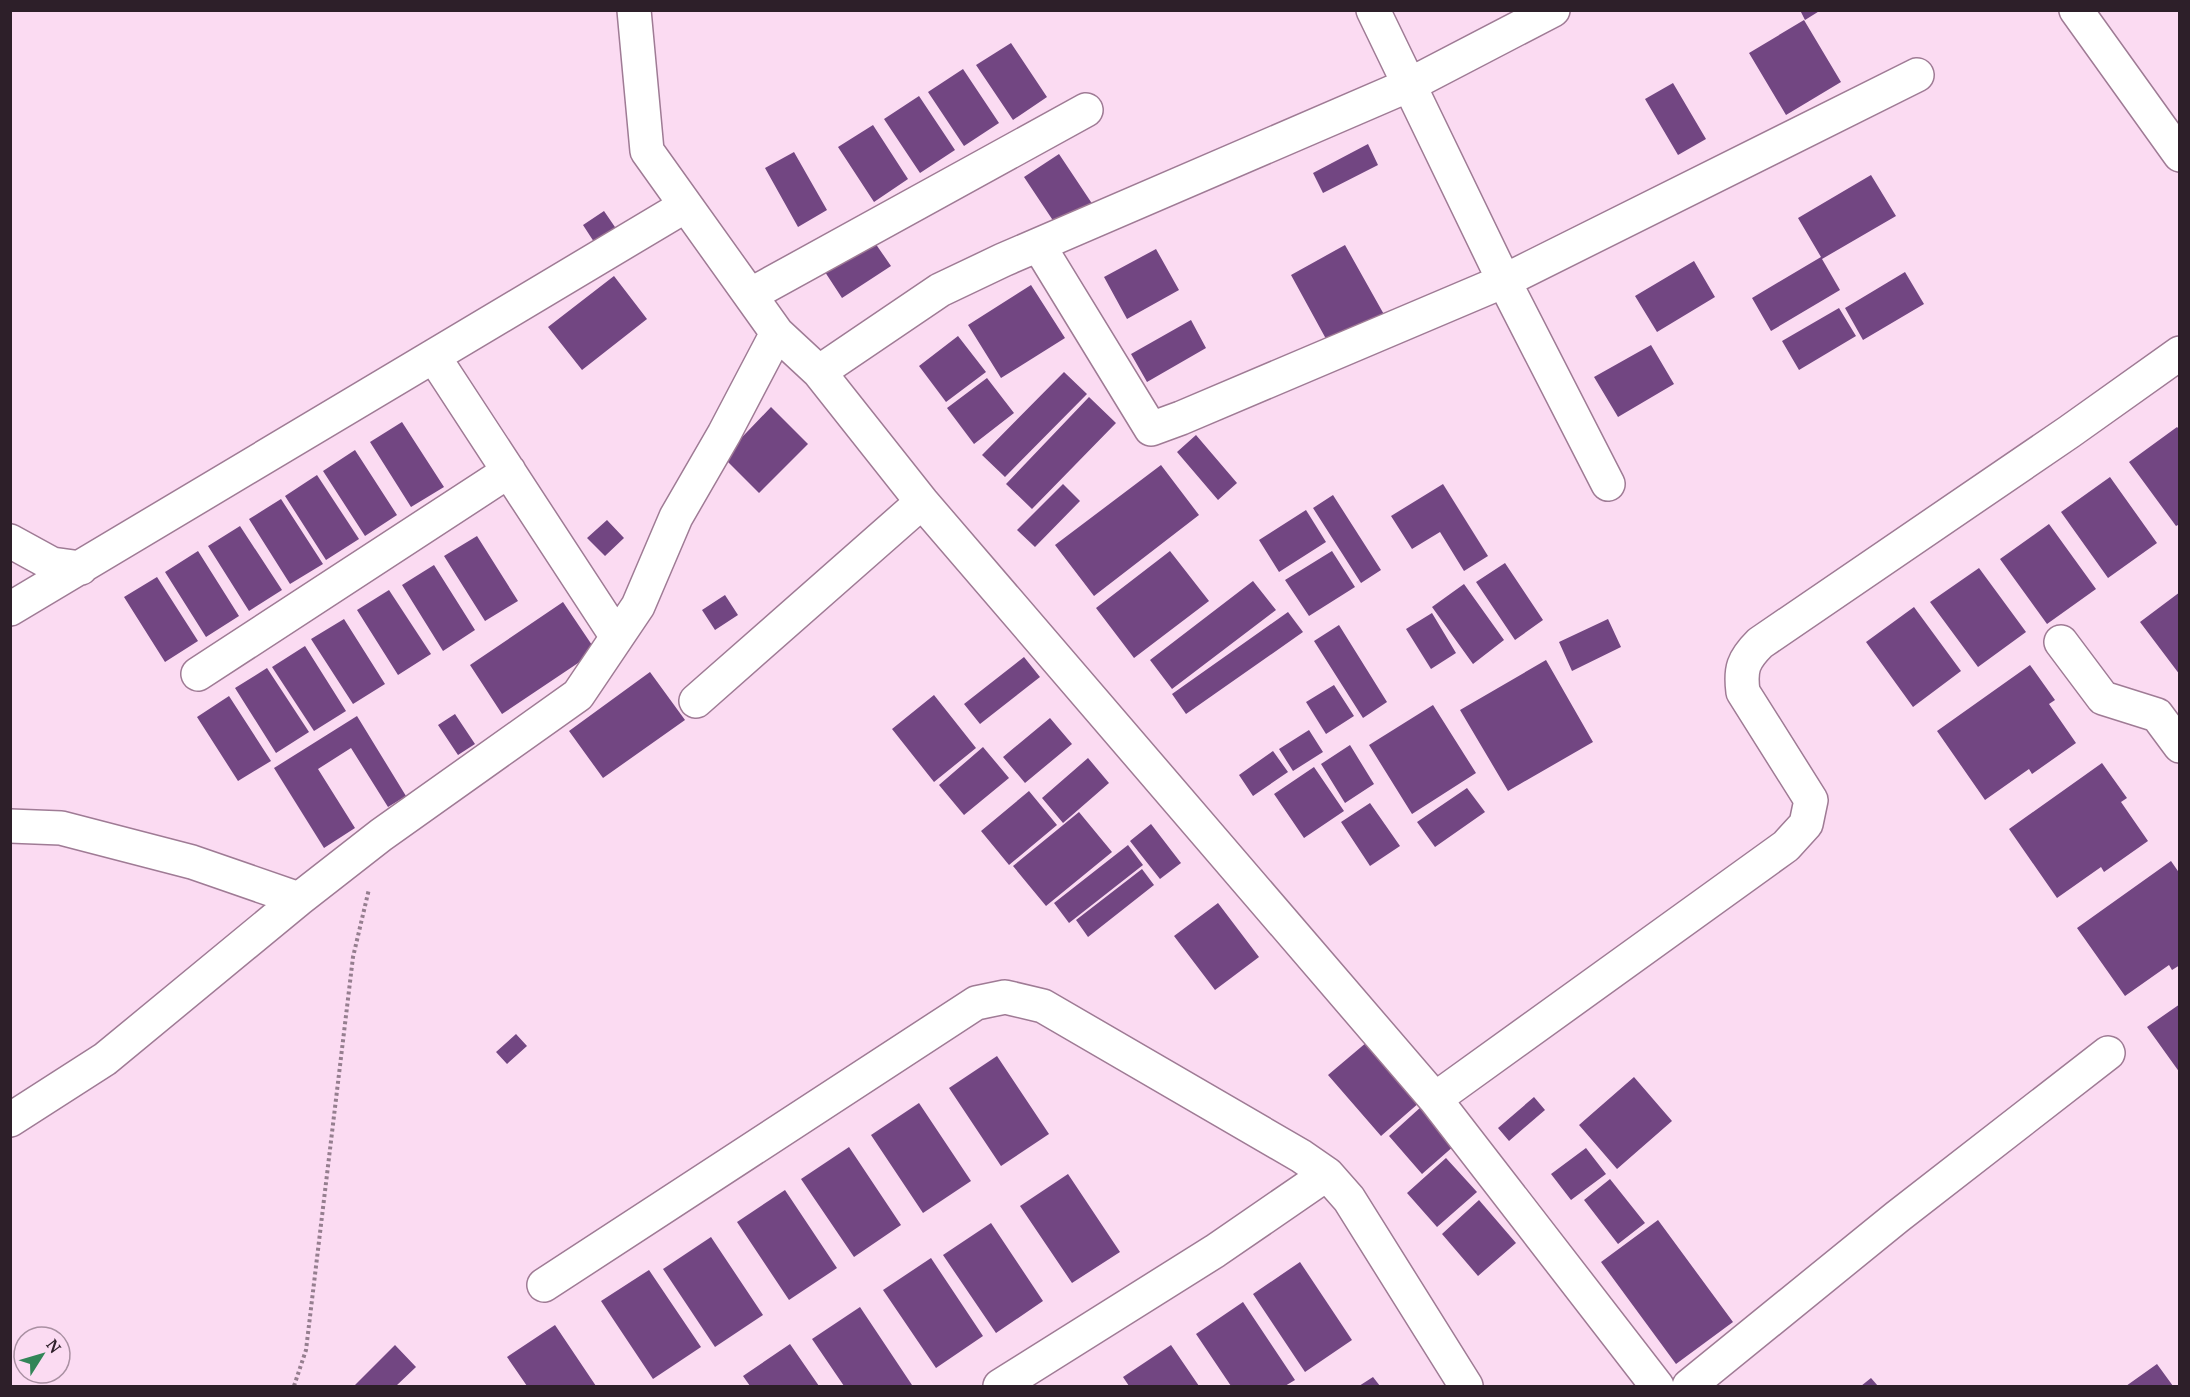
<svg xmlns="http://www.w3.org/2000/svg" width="2190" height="1397" font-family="'PT Serif',serif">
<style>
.building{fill:#724682}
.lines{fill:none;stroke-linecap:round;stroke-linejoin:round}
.minor-casing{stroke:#9f7b95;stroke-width:36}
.path{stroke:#957e8f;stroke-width:4;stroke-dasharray:3 3;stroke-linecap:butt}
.minor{stroke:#fff;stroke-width:33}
</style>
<rect width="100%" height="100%" fill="#fbdbf2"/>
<!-- building -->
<path class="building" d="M 1800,10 L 1821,10 L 1805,20 Z
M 1804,20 L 1841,82 L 1786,115 L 1749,53 Z
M 1011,43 L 1047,97 L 1013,120 L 976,65 Z
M 963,69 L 999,123 L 964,146 L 928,92 Z
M 1673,83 L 1706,139 L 1678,155 L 1645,99 Z
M 919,96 L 955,150 L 920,173 L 884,119 Z
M 873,125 L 908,179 L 874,202 L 838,147 Z
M 1368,144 L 1378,165 L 1323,193 L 1313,173 Z
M 794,152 L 827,210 L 798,227 L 765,168 Z
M 1059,154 L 1095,208 L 1060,231 L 1024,177 Z
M 1871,175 L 1896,216 L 1822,259 L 1840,290 L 1771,331 L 1752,298 L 1821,257 L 1798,218 Z
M 604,211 L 617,230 L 596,245 L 583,225 Z
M 873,240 L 891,266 L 842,298 L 825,272 Z
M 1345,245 L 1386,318 L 1331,348 L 1291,275 Z
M 1156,249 L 1179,290 L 1127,319 L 1104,277 Z
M 1694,261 L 1715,297 L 1657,332 L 1635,296 Z
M 1905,272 L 1924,304 L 1863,340 L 1845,308 Z
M 614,276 L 647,319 L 582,370 L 548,327 Z
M 1031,285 L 1065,338 L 1001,378 L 968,325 Z
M 1839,308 L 1856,336 L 1799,370 L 1782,341 Z
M 1191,320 L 1206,348 L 1147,382 L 1131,354 Z
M 958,336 L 986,372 L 946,402 L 919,366 Z
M 1651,345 L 1674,384 L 1618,417 L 1594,377 Z
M 1064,372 L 1087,394 L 1005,477 L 982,455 Z
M 987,378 L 1014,413 L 974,444 L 947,408 Z
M 1089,397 L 1116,423 L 1032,509 L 1006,484 Z
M 771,407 L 808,444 L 759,493 L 723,457 Z
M 402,422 L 444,487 L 411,507 L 370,442 Z
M 2177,427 L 2180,430 L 2180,524 L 2176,526 L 2129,462 Z
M 1196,435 L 1237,483 L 1218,500 L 1177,452 Z
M 355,450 L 397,515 L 365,536 L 323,471 Z
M 1161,465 L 1199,515 L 1094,596 L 1055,545 Z
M 317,475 L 359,539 L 326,560 L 285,496 Z
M 2110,477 L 2157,543 L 2108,578 L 2061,512 Z
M 1063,484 L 1080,501 L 1035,547 L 1017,530 Z
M 1443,484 L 1488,556 L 1464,571 L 1440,532 L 1412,549 L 1391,516 Z
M 1333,495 L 1381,570 L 1361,583 L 1313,508 Z
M 281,499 L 323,564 L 290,584 L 249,519 Z
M 1306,510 L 1326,542 L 1279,572 L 1259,540 Z
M 607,520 L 624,538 L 605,556 L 587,538 Z
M 2049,524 L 2096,589 L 2047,624 L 2000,559 Z
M 240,526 L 282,590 L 249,611 L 208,546 Z
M 477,536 L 518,601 L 485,621 L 444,556 Z
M 198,551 L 239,616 L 206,637 L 165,572 Z
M 1170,551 L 1209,601 L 1134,658 L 1096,608 Z
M 1332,551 L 1355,587 L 1309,616 L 1285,580 Z
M 1505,563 L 1543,620 L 1515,640 L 1476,582 Z
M 434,565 L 475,630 L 443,651 L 402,585 Z
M 1979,568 L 2026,632 L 1978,667 L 1930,602 Z
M 157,577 L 198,641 L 165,662 L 124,597 Z
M 1253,581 L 1276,610 L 1172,689 L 1150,660 Z
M 1464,584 L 1504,640 L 1473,664 L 1432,607 Z
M 389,590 L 431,654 L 398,675 L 357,610 Z
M 2180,592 L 2180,675 L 2140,622 Z
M 725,595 L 738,615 L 715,630 L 702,610 Z
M 563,602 L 596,651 L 502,714 L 470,665 Z
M 1914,607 L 1961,671 L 1913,707 L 1866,642 Z
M 1288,612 L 1303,632 L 1186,714 L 1172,694 Z
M 1432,613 L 1456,653 L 1431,669 L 1406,629 Z
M 344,619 L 385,684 L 353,704 L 311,639 Z
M 1608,619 L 1621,647 L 1572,671 L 1559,642 Z
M 1339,625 L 1387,702 L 1363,718 L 1314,641 Z
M 305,646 L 346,711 L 314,731 L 272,667 Z
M 1024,657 L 1040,677 L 980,724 L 964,704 Z
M 1546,660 L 1593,742 L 1508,791 L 1460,710 Z
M 2030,665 L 2055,700 L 2049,704 L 2076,743 L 2032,774 L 2029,769 L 1985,800 L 1937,731 Z
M 267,668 L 309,732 L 276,753 L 235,688 Z
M 650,672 L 685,720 L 603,778 L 569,731 Z
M 1334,685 L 1354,716 L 1326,734 L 1306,702 Z
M 934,695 L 976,748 L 934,782 L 892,729 Z
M 229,696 L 271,761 L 238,781 L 197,717 Z
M 1433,705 L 1476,773 L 1412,814 L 1369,745 Z
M 455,714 L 475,744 L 458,755 L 438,725 Z
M 357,716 L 406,796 L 388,807 L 351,748 L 318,769 L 355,828 L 324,848 L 274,768 Z
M 1050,718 L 1072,744 L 1025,783 L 1003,757 Z
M 1309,730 L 1323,752 L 1293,771 L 1279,749 Z
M 1350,745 L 1374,784 L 1345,803 L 1321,764 Z
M 983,747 L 1009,778 L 964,815 L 939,785 Z
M 1273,751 L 1288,772 L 1253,796 L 1239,775 Z
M 1088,758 L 1109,783 L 1063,823 L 1042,798 Z
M 2102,763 L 2127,798 L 2121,802 L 2148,841 L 2104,872 L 2101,867 L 2057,898 L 2009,829 Z
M 1314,767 L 1344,811 L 1304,838 L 1274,794 Z
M 1467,788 L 1485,812 L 1435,847 L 1417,822 Z
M 1029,791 L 1057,825 L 1009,865 L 981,831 Z
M 1370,803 L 1400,846 L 1370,866 L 1341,822 Z
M 1079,812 L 1112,852 L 1046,906 L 1013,866 Z
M 1151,824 L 1181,863 L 1160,879 L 1130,841 Z
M 1128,845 L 1143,865 L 1069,923 L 1054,903 Z
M 2171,861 L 2180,874 L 2180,965 L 2172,970 L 2169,965 L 2125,996 L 2077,928 Z
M 1142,869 L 1154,885 L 1088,937 L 1076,920 Z
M 1218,903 L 1259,957 L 1215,990 L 1174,936 Z
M 2180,1004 L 2180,1073 L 2147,1027 Z
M 516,1034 L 527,1046 L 507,1064 L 496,1052 Z
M 1367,1042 L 1420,1102 L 1381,1136 L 1328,1075 Z
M 997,1056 L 1049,1134 L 1001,1166 L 949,1088 Z
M 1634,1077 L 1672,1121 L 1617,1169 L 1579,1125 Z
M 1534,1097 L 1545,1110 L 1509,1141 L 1498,1128 Z
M 919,1103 L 971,1181 L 923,1213 L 871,1135 Z
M 1422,1106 L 1455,1145 L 1422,1174 L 1389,1136 Z
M 849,1147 L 901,1225 L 854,1257 L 801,1179 Z
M 1586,1148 L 1606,1174 L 1571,1200 L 1551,1174 Z
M 1446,1158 L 1477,1192 L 1437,1227 L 1407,1193 Z
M 1068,1174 L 1120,1252 L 1072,1283 L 1020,1206 Z
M 1610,1179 L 1645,1223 L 1618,1244 L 1584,1200 Z
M 785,1190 L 837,1268 L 789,1300 L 737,1222 Z
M 1479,1200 L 1516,1243 L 1478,1276 L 1442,1234 Z
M 1658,1220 L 1733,1322 L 1676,1364 L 1601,1262 Z
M 991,1223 L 1043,1301 L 996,1333 L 943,1255 Z
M 711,1237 L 763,1315 L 715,1347 L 663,1269 Z
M 931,1258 L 983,1336 L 936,1368 L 883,1290 Z
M 1300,1262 L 1352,1340 L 1305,1372 L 1253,1294 Z
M 649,1270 L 701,1347 L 653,1379 L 601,1301 Z
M 1243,1302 L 1295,1380 L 1285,1386 L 1231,1386 L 1196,1334 Z
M 860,1307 L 912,1385 L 909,1386 L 844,1386 L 812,1339 Z
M 555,1325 L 596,1386 L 527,1386 L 507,1357 Z
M 790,1344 L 819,1386 L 750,1386 L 743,1376 Z
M 395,1345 L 416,1367 L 396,1386 L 357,1386 L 355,1385 Z
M 1171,1345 L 1199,1386 L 1129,1386 L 1123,1377 Z
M 2157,1364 L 2173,1386 L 2126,1386 Z
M 1373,1377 L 1380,1386 L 1359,1386 Z
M 1871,1378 L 1878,1386 L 1861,1386 Z"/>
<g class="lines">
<defs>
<path id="minor" d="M 634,10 L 647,151 L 777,333 L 819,372 L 922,502 L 1435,1099 L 1657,1386
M 1373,10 L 1504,281 L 1608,484
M 2076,10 L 2180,155
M 1039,246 L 1151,429 L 1181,418 L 1504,281 L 1917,75
M 750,295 L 1086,110
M 434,357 L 617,637
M 819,372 L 940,290 L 1003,260 L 1409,85 L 1553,10
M 10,541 L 52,564 L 81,568
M 10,609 L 685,206
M 2061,642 L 2103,698 L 2157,715 L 2180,746
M 198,674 L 509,471
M 696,701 L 922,502
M 10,826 L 61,828 L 192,862 L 299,899
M 1435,1099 L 1786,846 L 1806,824 L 1811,800 L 1743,692 C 1740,669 1743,660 1760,643 L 2069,432 L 2180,353
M 10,1120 L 105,1059 L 299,899 L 381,835 L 578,695 L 638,606 L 676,517 L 724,434 L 777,333
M 544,1285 L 976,1003 L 1005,997 L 1043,1006 L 1301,1156 L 1327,1174 L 1349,1199 L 1466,1386
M 1000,1386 L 1215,1251 L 1327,1174
M 1689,1386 L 1897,1217 L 2108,1053"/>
</defs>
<!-- minor casing -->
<use href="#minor" class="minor-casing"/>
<!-- path -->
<path class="path" d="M 294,1386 L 306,1350 L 353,957 L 369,889"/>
<!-- minor -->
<use href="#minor" class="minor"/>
</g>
<!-- border -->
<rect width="2190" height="1397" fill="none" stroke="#2d1f29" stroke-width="24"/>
<!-- north arrow -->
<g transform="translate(42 1355) rotate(53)"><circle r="28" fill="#fbdbf2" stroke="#a990a2" stroke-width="1.5"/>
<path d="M0-4.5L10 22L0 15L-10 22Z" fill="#328558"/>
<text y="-9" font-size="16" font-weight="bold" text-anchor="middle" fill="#2d1f29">N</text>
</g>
</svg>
